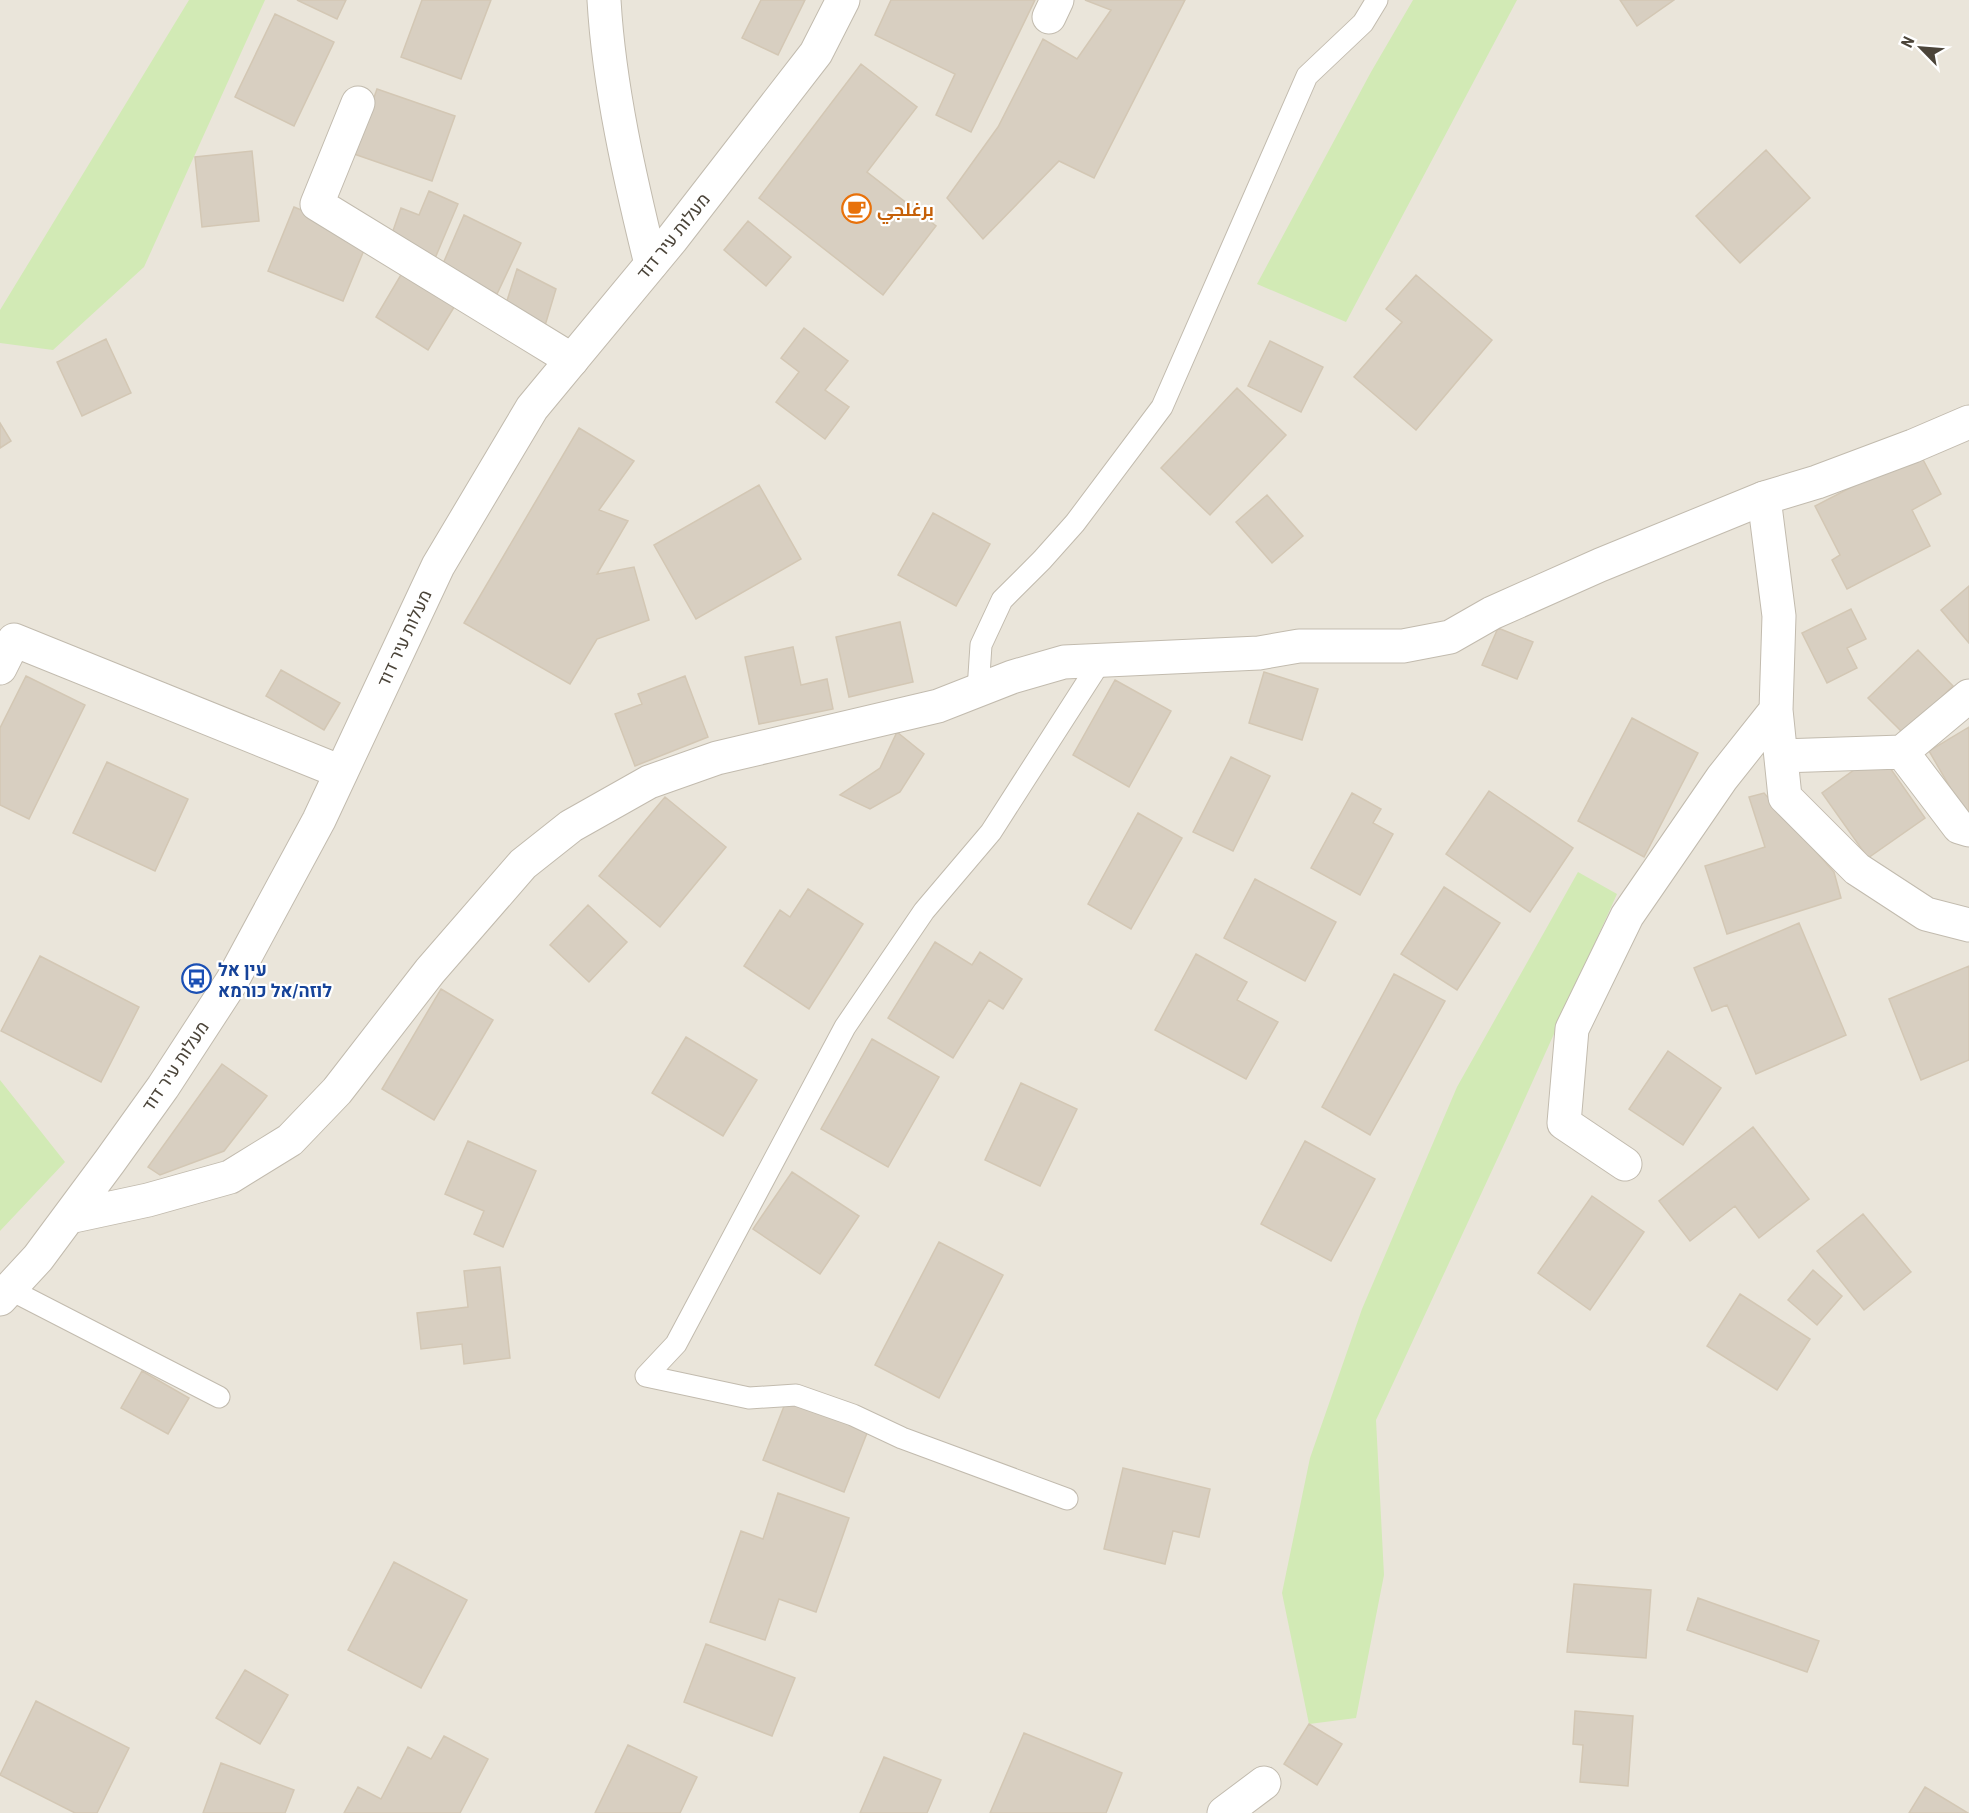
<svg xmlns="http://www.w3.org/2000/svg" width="1969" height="1813" font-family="'Roboto Condensed',Cairo,Heebo,sans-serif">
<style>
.residential{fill:#eae5da}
.green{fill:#d2eab5}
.building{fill:#d8cfc1;stroke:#d3c7b4;stroke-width:1.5}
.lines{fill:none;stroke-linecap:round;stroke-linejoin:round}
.service-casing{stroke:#c2bbae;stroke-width:23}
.minor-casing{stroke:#c2bbae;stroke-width:35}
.tertiary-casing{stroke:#c2bbae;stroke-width:35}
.service{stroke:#fff;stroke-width:21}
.minor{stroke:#fff;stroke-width:33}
.tertiary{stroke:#fff;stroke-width:33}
.labels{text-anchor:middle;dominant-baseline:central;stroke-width:4.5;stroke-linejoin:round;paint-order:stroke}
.food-label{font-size:18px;font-weight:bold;fill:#c56008;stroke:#fff;text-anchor:start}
.street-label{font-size:18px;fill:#4b4439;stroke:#fff}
.transit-label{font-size:18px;font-weight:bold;fill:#164399;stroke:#fff;text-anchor:start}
</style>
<rect width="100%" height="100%" fill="#f6f3ec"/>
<!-- residential -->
<path class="residential" d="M 0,0 L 1969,0 L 1969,1813 L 0,1813 Z"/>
<!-- green -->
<path class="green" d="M 189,0 L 265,0 L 144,267 L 53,350 L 0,343 L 0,310 Z
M 1413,0 L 1517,0 L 1346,322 L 1257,284 L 1371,72 Z
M 1578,872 L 1617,894 L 1508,1136 L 1376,1420 L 1384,1575 L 1356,1718 L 1309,1724 L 1282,1593 L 1310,1458 L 1362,1309 L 1457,1087 Z
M 0,1080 L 65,1162 L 0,1231 Z"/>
<!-- building -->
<path class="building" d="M 297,0 L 346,0 L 337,19 Z
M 422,0 L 491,0 L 461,79 L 401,57 Z
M 761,0 L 805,0 L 778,55 L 742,38 Z
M 891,0 L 1035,0 L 971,132 L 936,115 L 955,74 L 875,35 Z
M 1085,0 L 1185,0 L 1094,178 L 1059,161 L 983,239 L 947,198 L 998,127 L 1043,39 L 1077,59 L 1111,10 Z
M 1620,0 L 1674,0 L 1637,26 Z
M 275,14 L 334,42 L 294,126 L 235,97 Z
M 861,64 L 917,107 L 867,172 L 936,226 L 883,295 L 759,198 Z
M 377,89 L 455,116 L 432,181 L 354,154 Z
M 1766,150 L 1810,198 L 1740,263 L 1696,216 Z
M 252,151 L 259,221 L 202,227 L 195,157 Z
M 429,191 L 458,204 L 433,263 L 389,242 L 401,208 L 419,215 Z
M 294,207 L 369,238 L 343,301 L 268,271 Z
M 464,215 L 521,243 L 497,294 L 442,266 Z
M 748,221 L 791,257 L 766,286 L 724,250 Z
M 517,269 L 556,289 L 544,329 L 505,307 Z
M 402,273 L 456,304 L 428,350 L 376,317 Z
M 1416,275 L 1492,340 L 1416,430 L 1354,377 L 1402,322 L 1386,309 Z
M 804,328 L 848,361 L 825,390 L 849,407 L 825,439 L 776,402 L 799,372 L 781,358 Z
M 106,339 L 131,393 L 82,416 L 57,362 Z
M 1270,341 L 1323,367 L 1301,412 L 1248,386 Z
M 1237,388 L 1286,435 L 1210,515 L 1161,468 Z
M 0,423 L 11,441 L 0,448 Z
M 579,428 L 634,461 L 599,510 L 628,521 L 597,574 L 634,567 L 649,620 L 597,639 L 570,684 L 464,623 Z
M 1919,452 L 1941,494 L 1912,510 L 1930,546 L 1847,589 L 1832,560 L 1840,555 L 1815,506 Z
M 759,485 L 801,559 L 696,619 L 654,545 Z
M 1267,495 L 1303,536 L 1272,563 L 1236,522 Z
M 933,513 L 990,544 L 956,606 L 898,575 Z
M 1969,586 L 1969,643 L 1941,610 Z
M 1851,609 L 1866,639 L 1847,648 L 1857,668 L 1827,683 L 1802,633 Z
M 900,622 L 913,682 L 849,697 L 836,637 Z
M 1498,628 L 1533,642 L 1517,679 L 1482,665 Z
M 793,647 L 801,685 L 827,679 L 833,709 L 759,724 L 745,657 Z
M 1918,650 L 1953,686 L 1904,734 L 1868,698 Z
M 281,670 L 340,703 L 324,730 L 266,696 Z
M 1264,672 L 1318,689 L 1302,740 L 1249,723 Z
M 26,676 L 85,705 L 29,819 L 0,805 L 0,728 Z
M 685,676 L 708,737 L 635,766 L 615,714 L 642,704 L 638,694 Z
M 1115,680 L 1171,711 L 1129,787 L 1073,755 Z
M 1632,718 L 1698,753 L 1644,857 L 1578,821 Z
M 1969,727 L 1969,820 L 1929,751 Z
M 897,732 L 924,754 L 900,792 L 870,809 L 840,795 L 880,768 Z
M 1879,752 L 1925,818 L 1868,858 L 1822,793 Z
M 1231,757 L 1270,776 L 1233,851 L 1193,832 Z
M 107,762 L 188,799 L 155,871 L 73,833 Z
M 1489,791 L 1573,848 L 1530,912 L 1446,854 Z
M 1352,793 L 1381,809 L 1373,823 L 1393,834 L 1360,895 L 1311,868 Z
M 1764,793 L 1834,872 L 1841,898 L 1727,934 L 1705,866 L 1765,847 L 1749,797 Z
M 665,797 L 726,847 L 660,927 L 599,876 Z
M 1138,813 L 1182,838 L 1131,929 L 1088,904 Z
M 1255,879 L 1336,922 L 1305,981 L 1224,938 Z
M 1444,887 L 1500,923 L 1457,990 L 1401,954 Z
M 808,889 L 863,924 L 809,1009 L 744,966 L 780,910 L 790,917 Z
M 588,905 L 627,942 L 589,982 L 550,945 Z
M 1799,923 L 1846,1035 L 1756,1074 L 1727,1005 L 1712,1011 L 1694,968 Z
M 935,942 L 972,965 L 980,952 L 1022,979 L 1003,1009 L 989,1000 L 953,1058 L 888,1018 Z
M 1196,954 L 1247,982 L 1237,1000 L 1278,1022 L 1246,1079 L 1155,1030 Z
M 40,956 L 139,1007 L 101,1082 L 1,1031 Z
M 1969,966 L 1969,1060 L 1921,1080 L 1889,999 Z
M 1394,974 L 1445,1001 L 1370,1135 L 1322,1107 Z
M 441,989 L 493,1020 L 434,1120 L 382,1089 Z
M 686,1037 L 757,1080 L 723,1136 L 652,1093 Z
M 872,1039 L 939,1077 L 888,1167 L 821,1129 Z
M 1668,1051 L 1721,1088 L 1683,1145 L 1629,1109 Z
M 222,1064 L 267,1096 L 224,1151 L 160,1175 L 148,1167 Z
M 1021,1083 L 1077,1109 L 1040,1186 L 985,1160 Z
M 1753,1127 L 1809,1199 L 1759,1238 L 1735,1206 L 1690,1241 L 1659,1201 Z
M 468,1141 L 536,1171 L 503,1247 L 474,1234 L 484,1211 L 445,1194 Z
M 1305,1141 L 1375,1179 L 1331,1261 L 1261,1224 Z
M 792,1172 L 859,1216 L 820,1274 L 753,1229 Z
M 1592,1196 L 1644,1232 L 1590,1310 L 1538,1273 Z
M 1863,1214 L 1911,1272 L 1864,1310 L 1817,1251 Z
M 939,1242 L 1003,1275 L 939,1398 L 875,1365 Z
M 500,1267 L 510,1358 L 464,1364 L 462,1344 L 421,1349 L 417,1313 L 468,1307 L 464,1271 Z
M 1813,1270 L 1842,1296 L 1817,1325 L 1788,1300 Z
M 1740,1294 L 1810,1339 L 1777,1390 L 1707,1346 Z
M 142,1371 L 189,1398 L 168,1434 L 121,1408 Z
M 788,1396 L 869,1428 L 844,1492 L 763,1460 Z
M 1123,1468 L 1210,1489 L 1199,1537 L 1173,1531 L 1165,1564 L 1104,1549 Z
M 778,1493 L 849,1518 L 816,1612 L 779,1599 L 765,1640 L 710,1622 L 741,1531 L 763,1539 Z
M 394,1562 L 467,1600 L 421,1688 L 348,1650 Z
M 1574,1584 L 1651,1590 L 1646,1658 L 1567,1652 Z
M 1698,1598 L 1819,1641 L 1807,1672 L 1687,1630 Z
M 706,1644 L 795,1678 L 772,1736 L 684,1702 Z
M 245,1670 L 288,1695 L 260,1744 L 216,1718 Z
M 36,1701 L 129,1748 L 97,1813 L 75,1813 L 0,1775 Z
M 1575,1711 L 1633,1716 L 1628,1786 L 1580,1782 L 1583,1745 L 1573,1744 Z
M 1309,1724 L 1342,1744 L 1317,1785 L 1284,1764 Z
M 1024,1733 L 1122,1773 L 1106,1813 L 990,1813 Z
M 444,1736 L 488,1759 L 460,1813 L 344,1813 L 358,1787 L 381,1799 L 408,1747 L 431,1759 Z
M 628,1745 L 697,1777 L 680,1813 L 595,1813 Z
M 884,1757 L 941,1780 L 927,1813 L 860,1813 Z
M 221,1763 L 294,1790 L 285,1813 L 203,1813 Z
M 1925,1787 L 1968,1813 L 1909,1813 Z"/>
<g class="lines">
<defs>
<path id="service" d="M 978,690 L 981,645 L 1002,600 L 1042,560 L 1075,523 L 1162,407 L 1307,76 L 1363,23 L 1377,0
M 9,1289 L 219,1397
M 1067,1499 L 902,1438 L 853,1415 L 796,1395 L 749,1398 L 646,1376 L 676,1344 L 845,1027 L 924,911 L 991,832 L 1102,659"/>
<path id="minor" d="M 604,0 C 609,87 630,179 651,264
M 1049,17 L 1057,0
M 358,103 L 317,204 L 572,360
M 0,668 L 14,640 L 341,772
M 1776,710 L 1785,797 L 1857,869 L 1926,914 L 1969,925
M 1902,752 L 1969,696
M 1781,756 L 1902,752 L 1959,827 L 1969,830
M 1625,1164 L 1564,1123 L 1572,1029 L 1627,916 L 1722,778 L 1776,710 L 1779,616 L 1764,498
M 1224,1813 L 1264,1783"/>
<path id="tertiary" d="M 69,1217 L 148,1200 L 230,1177 L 290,1140 L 337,1091 L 430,971 L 523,864 L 571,826 L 649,782 L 717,758 L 938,706 L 1012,677 L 1064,662 L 1259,653 L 1299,646 L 1403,646 L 1450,637 L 1492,613 L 1600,565 L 1764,498 L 1817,482 L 1913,446 L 1969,422
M 0,1299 L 38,1258 L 110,1161 L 163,1087 L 232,981 L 319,820 L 438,566 L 532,408 L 672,239 L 816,53 L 843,0"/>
</defs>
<!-- service casing -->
<use href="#service" class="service-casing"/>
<!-- minor casing -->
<use href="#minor" class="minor-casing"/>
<!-- tertiary casing -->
<use href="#tertiary" class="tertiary-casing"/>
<!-- service -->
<use href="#service" class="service"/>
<!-- minor -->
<use href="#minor" class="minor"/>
<!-- tertiary -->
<use href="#tertiary" class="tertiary"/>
</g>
<!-- icons -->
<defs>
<symbol id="cafe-ring" viewBox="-11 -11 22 22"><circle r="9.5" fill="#fff" stroke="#e8710a" stroke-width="1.5"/><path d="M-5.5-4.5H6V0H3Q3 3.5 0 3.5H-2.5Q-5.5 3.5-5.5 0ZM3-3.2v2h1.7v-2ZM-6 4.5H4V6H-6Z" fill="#e8710a"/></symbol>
<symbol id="bus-ring" viewBox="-11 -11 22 22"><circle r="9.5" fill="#fff" stroke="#1a4fb4" stroke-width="1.5"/><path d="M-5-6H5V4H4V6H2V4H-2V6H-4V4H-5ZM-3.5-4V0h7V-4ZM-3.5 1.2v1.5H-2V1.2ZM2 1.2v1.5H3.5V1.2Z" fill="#1a4fb4"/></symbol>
</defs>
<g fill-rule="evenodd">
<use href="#cafe-ring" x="840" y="192" width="33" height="33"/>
<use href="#bus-ring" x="180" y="962" width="33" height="33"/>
</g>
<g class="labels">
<!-- food labels -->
<g class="food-label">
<text x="877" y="209">برغلجي</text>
</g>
<!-- street labels -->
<g class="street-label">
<text transform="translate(673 236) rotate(-51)">מעלות עיר דוד</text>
<text transform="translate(404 638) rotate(-65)">מעלות עיר דוד</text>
<text transform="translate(175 1066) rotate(-56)">מעלות עיר דוד</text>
</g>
<!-- transit labels -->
<g class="transit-label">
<text x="218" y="969">עין אל<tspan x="218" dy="21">לוזה/אל כורמא</tspan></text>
</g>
</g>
<!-- north arrow -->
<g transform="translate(1921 48) rotate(295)" stroke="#ffffff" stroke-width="4.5" paint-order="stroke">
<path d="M0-4.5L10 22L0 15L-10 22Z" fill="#4b4439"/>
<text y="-9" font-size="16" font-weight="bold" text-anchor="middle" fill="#4b4439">N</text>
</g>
</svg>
